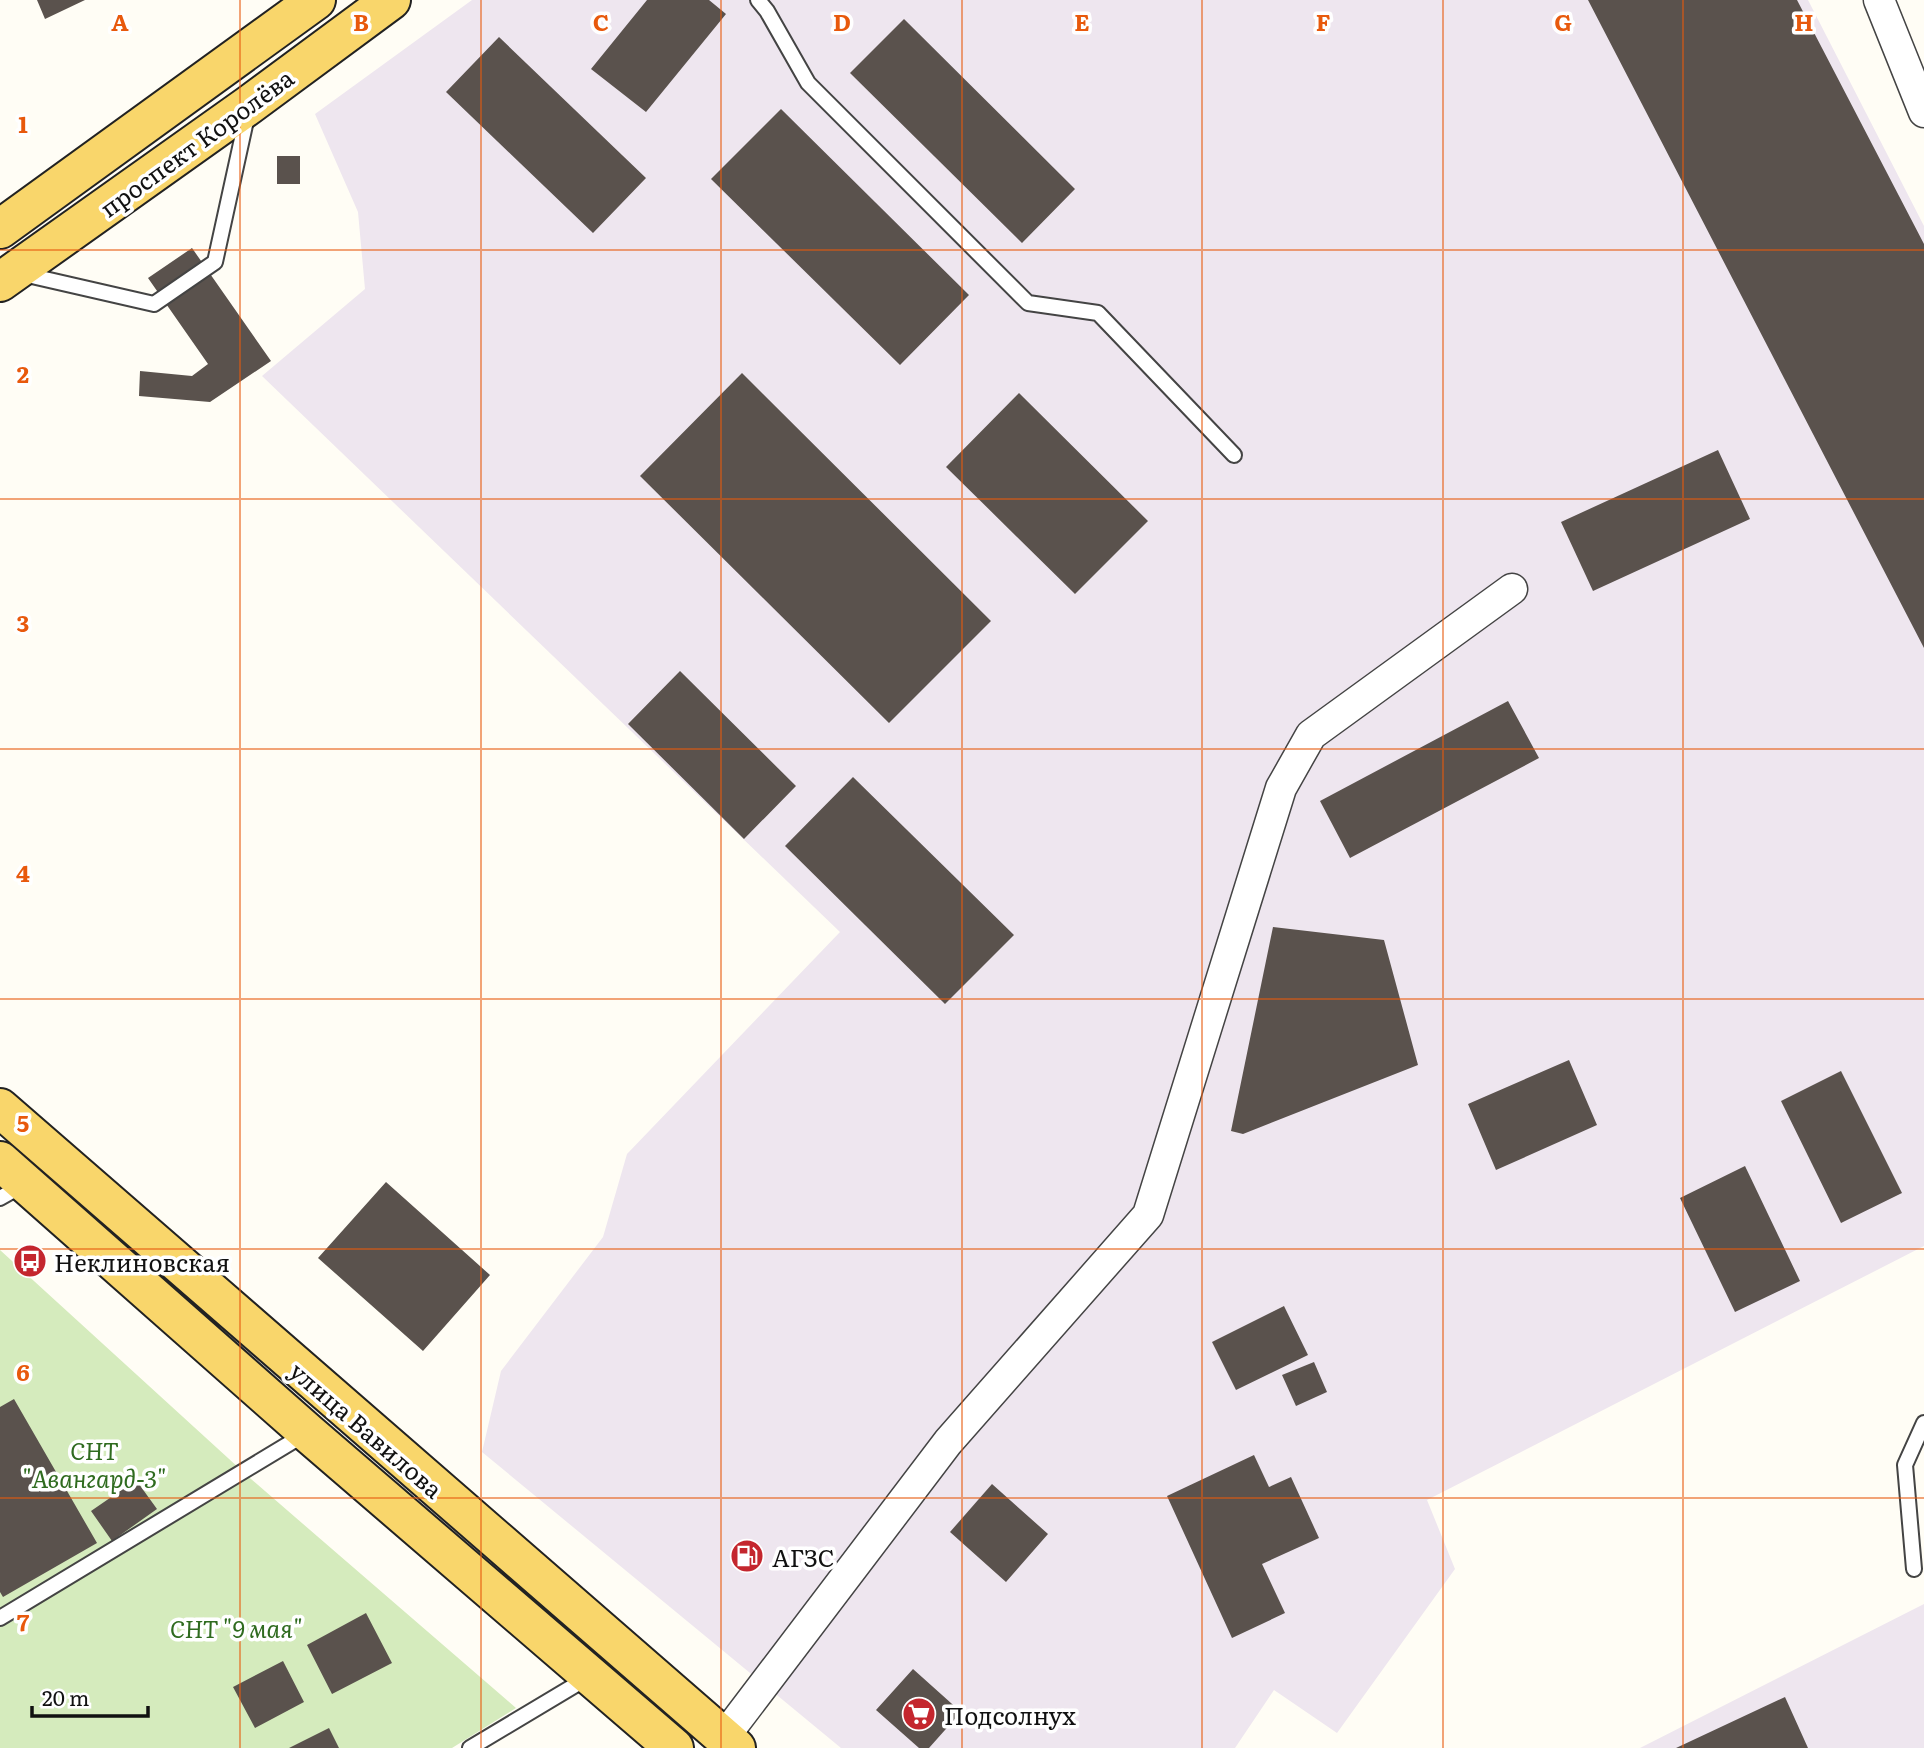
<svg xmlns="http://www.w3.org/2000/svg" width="1924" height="1748" font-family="Literata,serif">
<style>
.industrial{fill:#eee6ef}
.green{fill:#d5ebbd}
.building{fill:#5a524d}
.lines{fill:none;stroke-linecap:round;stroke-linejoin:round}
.lane-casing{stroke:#444;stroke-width:18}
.street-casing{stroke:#444;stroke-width:33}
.primary-casing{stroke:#222;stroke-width:42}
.lane{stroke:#fff;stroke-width:14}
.street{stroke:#fff;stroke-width:30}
.primary{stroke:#f9d66b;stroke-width:38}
.grid{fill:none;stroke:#e8590c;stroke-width:2;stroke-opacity:0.55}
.labels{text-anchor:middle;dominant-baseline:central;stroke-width:7;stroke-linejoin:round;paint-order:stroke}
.street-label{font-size:24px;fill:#111;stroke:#fff}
.poi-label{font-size:24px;fill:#111;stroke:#fff;text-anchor:start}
.park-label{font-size:24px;font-style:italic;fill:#2f6b1f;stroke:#fff}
.grid-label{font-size:23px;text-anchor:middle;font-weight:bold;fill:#e8590c;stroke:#fff;stroke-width:7;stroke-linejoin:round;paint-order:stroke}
</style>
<rect width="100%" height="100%" fill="#fffdf5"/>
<!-- industrial -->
<path class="industrial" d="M 472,0 L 1808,0 L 1924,226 L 1924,1246 L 1427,1500 L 1455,1569 L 1337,1733 L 1274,1690 L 1235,1748 L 841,1748 L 482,1452 L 501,1371 L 603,1237 L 627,1154 L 840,932 L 262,376 L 365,289 L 358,212 L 315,114 Z
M 1924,1604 L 1924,1748 L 1640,1748 Z"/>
<!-- green -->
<path class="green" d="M 0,1250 L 251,1479 L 516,1708 L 452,1748 L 0,1748 Z"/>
<!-- building -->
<path class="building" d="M 37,0 L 85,0 L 45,19 Z
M 647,0 L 709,0 L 726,14 L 646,112 L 591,69 Z
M 1588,0 L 1797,0 L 1924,244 L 1924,648 Z
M 904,19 L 1075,189 L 1022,243 L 850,73 Z
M 499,37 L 646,178 L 593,233 L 446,92 Z
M 781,109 L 969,295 L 900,365 L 711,179 Z
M 277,156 L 300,156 L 300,184 L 277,184 Z
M 192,248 L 271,361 L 210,402 L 139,396 L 140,371 L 192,376 L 208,364 L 148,278 Z
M 742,373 L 991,621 L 889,723 L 640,476 Z
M 1019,393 L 1148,521 L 1075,594 L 946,467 Z
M 1718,450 L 1750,519 L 1593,591 L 1561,522 Z
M 680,671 L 796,786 L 744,839 L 628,724 Z
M 1508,701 L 1539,758 L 1350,858 L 1320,801 Z
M 853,777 L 1014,935 L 945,1004 L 785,846 Z
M 1273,927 L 1384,940 L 1418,1065 L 1243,1134 L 1231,1131 Z
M 1569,1060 L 1597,1125 L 1496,1170 L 1468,1104 Z
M 1841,1071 L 1902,1193 L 1841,1223 L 1781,1101 Z
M 1745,1166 L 1800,1281 L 1735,1312 L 1680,1198 Z
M 386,1182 L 490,1275 L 423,1351 L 318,1258 Z
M 1284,1306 L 1308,1355 L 1236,1390 L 1212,1342 Z
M 1314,1362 L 1327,1392 L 1296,1406 L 1282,1375 Z
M 14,1399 L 97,1543 L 3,1597 L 0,1592 L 0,1407 Z
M 1254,1455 L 1269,1487 L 1291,1477 L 1319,1538 L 1262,1564 L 1285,1613 L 1232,1638 L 1167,1496 Z
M 136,1480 L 157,1509 L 112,1541 L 91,1511 Z
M 992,1484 L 1048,1534 L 1006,1582 L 950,1532 Z
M 366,1613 L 392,1663 L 332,1694 L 307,1645 Z
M 283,1661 L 304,1702 L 255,1728 L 233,1687 Z
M 913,1669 L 961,1712 L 929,1748 L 919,1748 L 876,1710 Z
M 1785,1697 L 1808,1748 L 1676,1748 Z
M 329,1728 L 339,1748 L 289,1748 Z"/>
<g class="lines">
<defs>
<path id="lane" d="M 758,0 L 767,11 L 808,83 L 1028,303 L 1098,313 L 1234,455
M 23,274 L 154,304 L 215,262 L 247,116
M 0,1198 L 23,1185
M 1914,1569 L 1905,1465 L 1924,1423
M 0,1618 L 305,1434
M 470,1748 L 587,1678"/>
<path id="street" d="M 1879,0 L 1924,112
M 724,1737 L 948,1442 L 1148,1215 L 1281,788 L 1311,735 L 1512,589"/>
<path id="primary" d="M 0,229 L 316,0
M 0,282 L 249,105 L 391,0
M 0,1108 L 736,1748
M 0,1161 L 308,1433 L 674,1748"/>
</defs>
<!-- lane casing -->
<use href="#lane" class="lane-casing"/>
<!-- street casing -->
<use href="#street" class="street-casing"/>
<!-- primary casing -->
<use href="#primary" class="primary-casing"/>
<!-- lane -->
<use href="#lane" class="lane"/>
<!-- street -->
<use href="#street" class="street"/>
<!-- primary -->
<use href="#primary" class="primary"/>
</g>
<!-- grid -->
<path class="grid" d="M 240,0 L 240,1748M 481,0 L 481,1748M 721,0 L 721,1748M 962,0 L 962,1748M 1202,0 L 1202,1748M 1443,0 L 1443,1748M 1683,0 L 1683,1748M 0,250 L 1924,250M 0,499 L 1924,499M 0,749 L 1924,749M 0,999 L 1924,999M 0,1249 L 1924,1249M 0,1498 L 1924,1498"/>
<!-- icons -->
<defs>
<symbol id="bus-disc" viewBox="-11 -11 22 22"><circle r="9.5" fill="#c4262e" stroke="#fff"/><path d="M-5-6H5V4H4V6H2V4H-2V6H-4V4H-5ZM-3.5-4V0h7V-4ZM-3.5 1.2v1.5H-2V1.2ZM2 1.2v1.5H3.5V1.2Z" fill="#fff"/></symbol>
<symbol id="fuel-disc" viewBox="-11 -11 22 22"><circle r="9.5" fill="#c4262e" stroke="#fff"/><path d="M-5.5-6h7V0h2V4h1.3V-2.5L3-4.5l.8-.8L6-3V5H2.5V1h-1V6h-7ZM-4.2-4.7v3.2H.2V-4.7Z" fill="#fff"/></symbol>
<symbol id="supermarket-disc" viewBox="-11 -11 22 22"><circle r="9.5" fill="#c4262e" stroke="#fff"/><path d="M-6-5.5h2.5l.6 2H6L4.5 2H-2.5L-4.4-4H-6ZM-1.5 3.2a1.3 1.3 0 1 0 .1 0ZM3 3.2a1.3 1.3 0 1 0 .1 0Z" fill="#fff"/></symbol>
</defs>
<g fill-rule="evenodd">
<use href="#bus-disc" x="11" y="1242" width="38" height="38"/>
<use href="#fuel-disc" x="728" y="1537" width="38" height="38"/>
<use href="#supermarket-disc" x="900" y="1695" width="38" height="38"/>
</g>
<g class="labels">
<!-- street labels -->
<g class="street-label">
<text transform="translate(196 142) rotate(-36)">проспект Королёва</text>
<text transform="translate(367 1429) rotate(41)">улица Вавилова</text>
</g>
<!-- poi labels -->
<g class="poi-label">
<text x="54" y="1261">Неклиновская</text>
<text x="772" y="1556">АГЗС</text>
<text x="944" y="1714">Подсолнух</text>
</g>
<!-- park labels -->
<g class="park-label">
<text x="94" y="1449">СНТ<tspan x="94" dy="28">"Авангард-3"</tspan></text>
<text x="236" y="1627">СНТ "9 мая"</text>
</g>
</g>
<g class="grid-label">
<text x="120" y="31">A</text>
<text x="361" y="31">B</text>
<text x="601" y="31">C</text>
<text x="842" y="31">D</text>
<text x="1082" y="31">E</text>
<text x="1323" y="31">F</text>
<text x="1563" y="31">G</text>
<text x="1804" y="31">H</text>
<text x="23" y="133">1</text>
<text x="23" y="383">2</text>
<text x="23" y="632">3</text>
<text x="23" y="882">4</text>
<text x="23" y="1132">5</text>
<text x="23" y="1381">6</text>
<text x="23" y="1631">7</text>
</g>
<!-- scale -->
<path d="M32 1706v10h116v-10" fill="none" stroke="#111111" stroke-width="3.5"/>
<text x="42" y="1706" font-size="21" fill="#111111" stroke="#ffffff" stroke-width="5" paint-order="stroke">20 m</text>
</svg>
